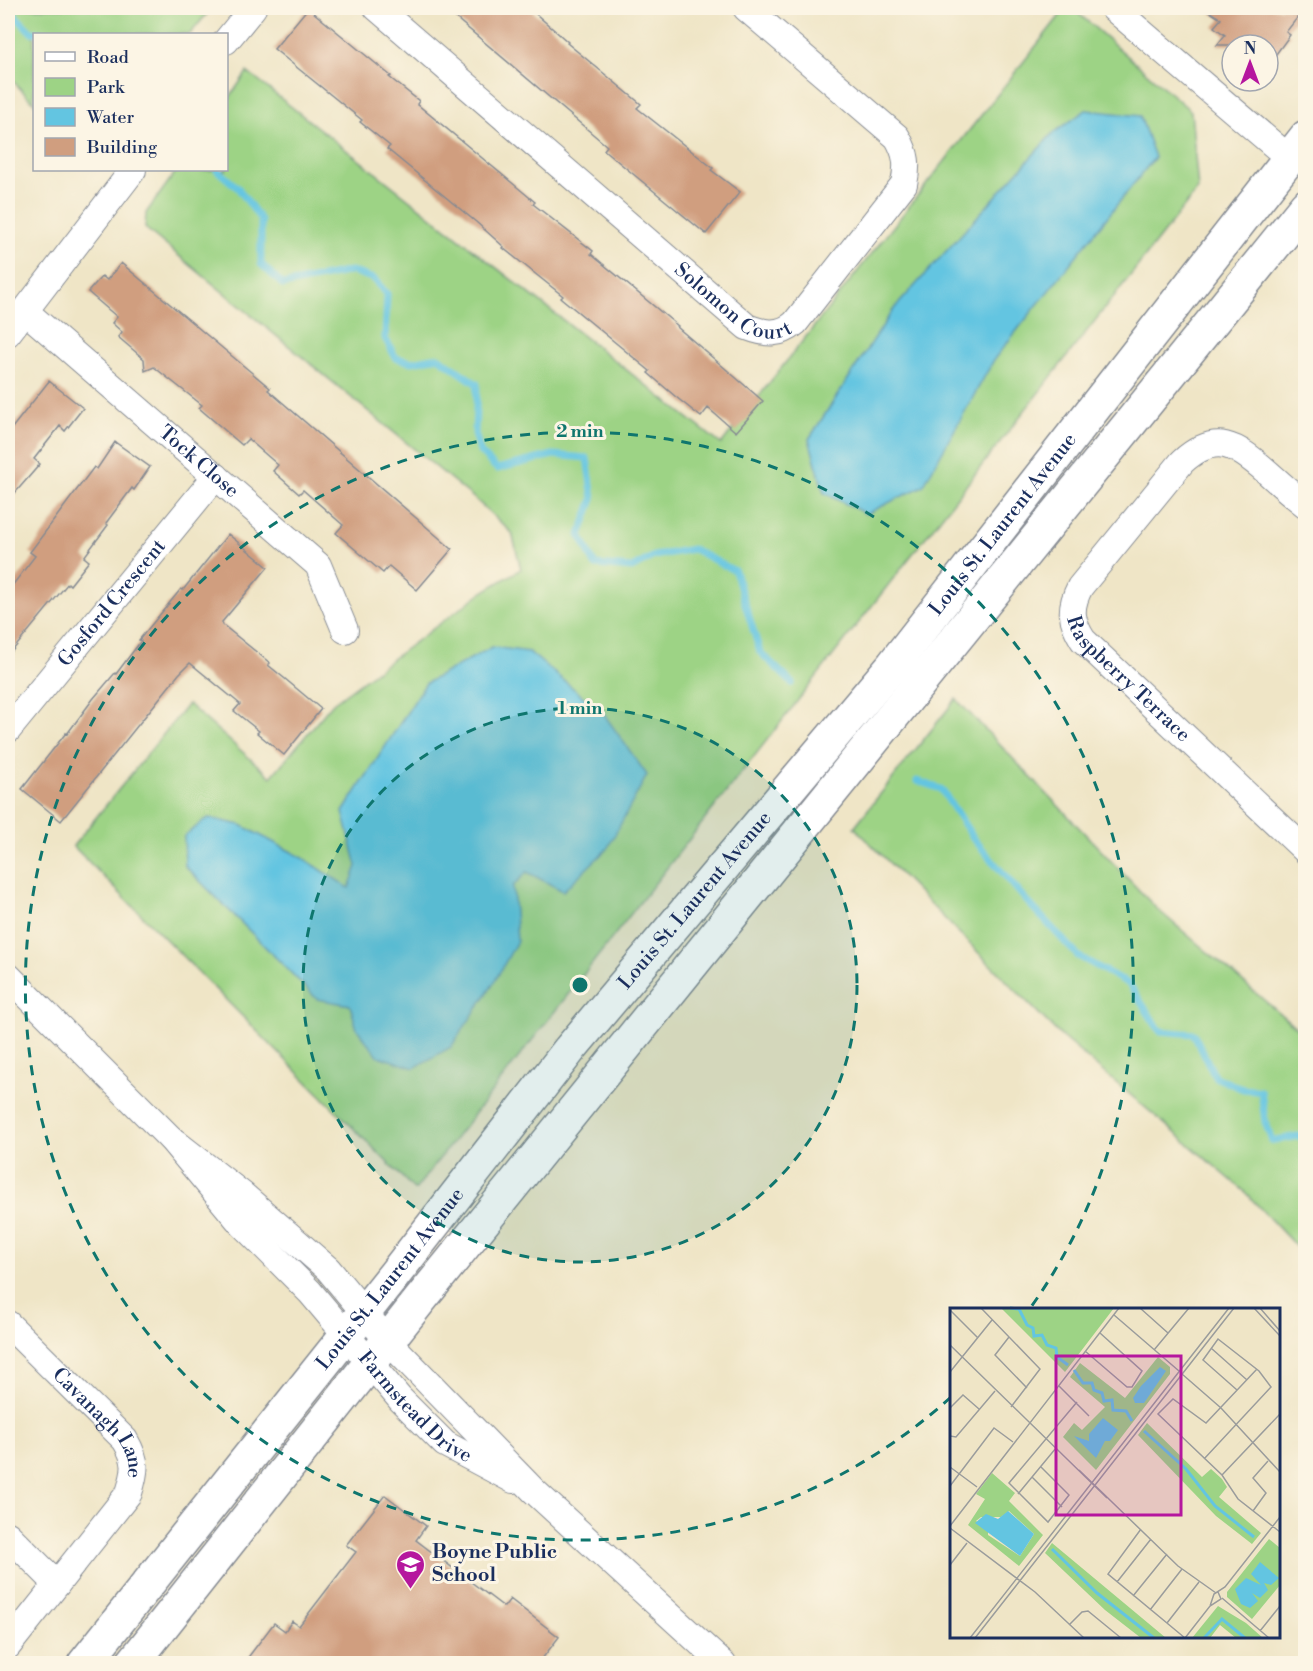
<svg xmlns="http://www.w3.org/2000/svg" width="1313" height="1671" font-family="'Libre Bodoni',serif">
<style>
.green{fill:#9dd385;stroke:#5c8172;stroke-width:1.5}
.water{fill:#63c5e1;stroke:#3f7aa0;stroke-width:1.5}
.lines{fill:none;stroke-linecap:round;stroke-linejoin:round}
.stream{stroke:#63c5e1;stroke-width:7}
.building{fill:#d09e7f}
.minor-casing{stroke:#858a92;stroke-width:28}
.major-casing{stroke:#858a92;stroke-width:36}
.minor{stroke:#fff;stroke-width:26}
.major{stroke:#fff;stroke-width:33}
.ring{fill:none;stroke:#0f766e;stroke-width:3;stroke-dasharray:10 8}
.labels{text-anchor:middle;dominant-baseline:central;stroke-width:6;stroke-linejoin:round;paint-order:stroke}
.street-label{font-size:20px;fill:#1b2f5e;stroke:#fcf5e5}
.poi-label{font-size:20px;font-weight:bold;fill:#1b2f5e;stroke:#fcf5e5;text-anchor:start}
.inset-river{fill:none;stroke:#63c5e1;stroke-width:3}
.inset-road{fill:none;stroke:#9a9c9c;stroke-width:1.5}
.view{fill:#b5179e;fill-opacity:0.15;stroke:#b5179e;stroke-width:3}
.inset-edge{fill:none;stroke:#1b2f5e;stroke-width:3}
.centre{fill:#0f766e;stroke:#fcf5e5;stroke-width:3}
.ring-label{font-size:18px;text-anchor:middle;font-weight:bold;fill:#0f766e;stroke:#fcf5e5;stroke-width:6;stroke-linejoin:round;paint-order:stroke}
</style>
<rect width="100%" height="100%" fill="#fcf5e5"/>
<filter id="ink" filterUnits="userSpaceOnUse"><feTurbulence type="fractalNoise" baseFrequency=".0167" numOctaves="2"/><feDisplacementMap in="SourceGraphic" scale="12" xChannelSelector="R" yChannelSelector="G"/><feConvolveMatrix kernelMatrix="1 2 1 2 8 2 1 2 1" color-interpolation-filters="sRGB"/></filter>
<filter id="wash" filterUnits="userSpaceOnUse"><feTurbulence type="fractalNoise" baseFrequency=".008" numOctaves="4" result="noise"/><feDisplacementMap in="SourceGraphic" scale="24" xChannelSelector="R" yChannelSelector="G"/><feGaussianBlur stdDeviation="1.35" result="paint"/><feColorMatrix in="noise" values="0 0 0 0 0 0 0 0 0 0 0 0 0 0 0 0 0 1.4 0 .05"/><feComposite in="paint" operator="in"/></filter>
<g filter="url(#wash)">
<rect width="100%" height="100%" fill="#efe5c6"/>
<!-- green -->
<path class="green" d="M 8,8 L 212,8 L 190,34 L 34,34 L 34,103 L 8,76 Z
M 1066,8 L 1072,8 L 1191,111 L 1198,189 L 415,1190 L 73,846 L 188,704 L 271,777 L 333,703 L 481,593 L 521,569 L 512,533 L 475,499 L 145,228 L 146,213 L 177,170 L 226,170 L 227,101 L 247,72 L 721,444 Z
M 956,699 L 1157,909 L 1305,1035 L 1305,1256 L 1244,1191 L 1062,1037 L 854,827 Z"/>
<!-- water -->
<path class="water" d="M 1086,110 L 1140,116 L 1155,157 L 995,358 L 923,486 L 866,514 L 824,493 L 809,439 L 893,310 L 1052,134 Z
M 492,647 L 529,652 L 603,713 L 647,775 L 607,849 L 563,891 L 527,872 L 513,886 L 517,941 L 492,986 L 451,1047 L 414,1068 L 378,1056 L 357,1029 L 350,1005 L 317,999 L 185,866 L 184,836 L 208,818 L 241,825 L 303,858 L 349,888 L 357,866 L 343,812 L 426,683 Z"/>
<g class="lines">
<!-- stream -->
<path class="stream" d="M 8,8 L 31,32 L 45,34
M 217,170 L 238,188 L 261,220 L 261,264 L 283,285 L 351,271 L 374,279 L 387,294 L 385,338 L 396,358 L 412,362 L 438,357 L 477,384 L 475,433 L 480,452 L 497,469 L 553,455 L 587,458 L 593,499 L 580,535 L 595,565 L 632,568 L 654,556 L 693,549 L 735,571 L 760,652 L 792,683
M 917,781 L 941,789 L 974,839 L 1024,898 L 1078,956 L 1129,984 L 1160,1031 L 1194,1034 L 1215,1077 L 1243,1089 L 1261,1091 L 1265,1122 L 1272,1141 L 1298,1136 L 1306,1139"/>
</g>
<g id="blocks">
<!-- building -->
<path class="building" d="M 308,8 L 391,76 L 389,77 L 419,101 L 417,104 L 505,177 L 535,202 L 533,204 L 593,251 L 591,254 L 678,326 L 677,327 L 763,401 L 736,432 L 708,408 L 701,417 L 676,397 L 648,373 L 650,371 L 561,298 L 563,296 L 503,248 L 504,247 L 476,222 L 387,149 L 390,146 L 360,122 L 362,120 L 274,49 Z
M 444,8 L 529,8 L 568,42 L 567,43 L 641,104 L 637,108 L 713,168 L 711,170 L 740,192 L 706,234 L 604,150 L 607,146 Z
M 1204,8 L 1305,8 L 1286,32 L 1290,35 L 1268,65 L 1268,45 L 1217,45 L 1225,35 L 1214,27 L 1221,19 Z
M 121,263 L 270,388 L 268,390 L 452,549 L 417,590 L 389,566 L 383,573 L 336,533 L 343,525 L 303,490 L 299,494 L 273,471 L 278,465 L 248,439 L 242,445 L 199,408 L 202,405 L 154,367 L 145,371 L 144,359 L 118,337 L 122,332 L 112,323 L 117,317 L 88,292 L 102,276 L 107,280 Z
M 49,381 L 83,408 L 65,431 L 60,426 L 34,459 L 40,464 L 8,501 L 8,433 Z
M 115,442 L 150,467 L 134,490 L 132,488 L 106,523 L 108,525 L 84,557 L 89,561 L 70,585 L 68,583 L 8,656 L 8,591 L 35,556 L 30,552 L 94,467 L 97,469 Z
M 228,534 L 268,567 L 222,622 L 223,625 L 270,663 L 268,665 L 284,678 L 321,709 L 284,755 L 257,733 L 259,731 L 234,711 L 240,704 L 190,663 L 179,674 L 61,821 L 22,789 L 66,733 L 67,734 L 93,699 L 115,673 L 116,674 L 141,641 L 139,640 L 181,589 L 183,590 Z
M 385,1495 L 426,1526 L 416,1540 L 504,1607 L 510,1599 L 559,1637 L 538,1664 L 243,1664 L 274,1623 L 285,1631 L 292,1621 L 299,1626 L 356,1552 L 346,1545 Z"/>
</g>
</g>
<g filter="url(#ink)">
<use href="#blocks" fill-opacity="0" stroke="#858a92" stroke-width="1.5"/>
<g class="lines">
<defs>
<g id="minor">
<path id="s1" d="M 377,8 L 747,327 C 765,334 780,336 795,323 L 904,184 C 908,165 907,154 897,137 L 746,8"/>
<path d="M 1113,8 L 1289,158"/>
<path d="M 226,41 L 253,8"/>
<path id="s2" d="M 25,311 L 318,565 L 345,630"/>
<path d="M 8,333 L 133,170"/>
<path id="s3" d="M 1306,505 C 1292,494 1279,483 1266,471 C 1236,445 1216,431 1182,462 L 1080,587 C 1069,608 1071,621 1083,640 L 1306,851"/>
<path id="s4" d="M 8,730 L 216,476"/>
<path id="s5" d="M 8,976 L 171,1139 L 240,1222 L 310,1292 L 400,1399 L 445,1444 L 513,1480"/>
<path d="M 171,1139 L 243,1195 L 328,1269 L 388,1341 L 534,1491 L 723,1664"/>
<path id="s6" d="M 8,1324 L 125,1440 C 138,1462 136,1470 129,1493 L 8,1646"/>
<path d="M 8,1535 L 57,1584"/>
</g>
<g id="major">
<path id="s7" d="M 84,1664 L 394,1275 L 570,1049 L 893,665 L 1306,137"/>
<path d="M 132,1664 L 420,1300 L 1306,206"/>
</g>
</defs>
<!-- minor casing -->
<use href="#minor" class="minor-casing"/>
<!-- major casing -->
<use href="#major" class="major-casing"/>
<!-- minor -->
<use href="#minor" class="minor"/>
<!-- major -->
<use href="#major" class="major"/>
</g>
</g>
<!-- distance rings -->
<circle cx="580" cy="985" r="277" fill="#0f766e" fill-opacity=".12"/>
<g class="ring">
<circle cx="580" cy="985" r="277"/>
<path d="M951 1397A554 554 0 1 1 1031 1307"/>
</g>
<!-- icons -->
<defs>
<symbol id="school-pin" viewBox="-11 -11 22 30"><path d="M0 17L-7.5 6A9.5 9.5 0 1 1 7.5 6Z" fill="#b5179e" stroke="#fcf5e5"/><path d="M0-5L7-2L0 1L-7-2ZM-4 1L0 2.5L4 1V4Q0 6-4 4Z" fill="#fff"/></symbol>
</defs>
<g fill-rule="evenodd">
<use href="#school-pin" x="394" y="1548" width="33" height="45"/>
</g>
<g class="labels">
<!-- street labels -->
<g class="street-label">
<text stroke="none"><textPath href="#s1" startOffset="465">Solomon Court</textPath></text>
<text stroke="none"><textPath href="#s2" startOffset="230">Tock Close</textPath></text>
<text stroke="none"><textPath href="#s7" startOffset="1464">Louis St. Laurent Avenue</textPath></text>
<text stroke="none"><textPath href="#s4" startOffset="164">Gosford Crescent</textPath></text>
<text stroke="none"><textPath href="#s3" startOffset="426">Raspberry Terrace</textPath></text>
<text stroke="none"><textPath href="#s7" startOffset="978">Louis St. Laurent Avenue</textPath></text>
<text stroke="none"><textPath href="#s7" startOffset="492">Louis St. Laurent Avenue</textPath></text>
<text stroke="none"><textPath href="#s5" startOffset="594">Farmstead Drive</textPath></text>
<text stroke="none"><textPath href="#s6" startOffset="136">Cavanagh Lane</textPath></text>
</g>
<!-- poi labels -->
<g class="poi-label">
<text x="432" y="1552">Boyne Public<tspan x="432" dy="23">School</tspan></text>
</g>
</g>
<!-- overview -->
<g transform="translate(950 1308)">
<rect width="330" height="330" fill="#efe5c6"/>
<path d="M 51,0 L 164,0 L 115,64 ZM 208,49 L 220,59 L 220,66 L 146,162 L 113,129 L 124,115 L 132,122 L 155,99 L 120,69 L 130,55 L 175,90 ZM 197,115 L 252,169 L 261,161 L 272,171 L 277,179 L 269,189 L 311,225 L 302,236 L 266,208 L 188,127 ZM 42,165 L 65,185 L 59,193 L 93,227 L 69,258 L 18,217 L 35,191 L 26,186 ZM 59,203 L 84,226 L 70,248 L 38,227 L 38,220 L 26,213 L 31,209 L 51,209 ZM 319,231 L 330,240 L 330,277 L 302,311 L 277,289 L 277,284 ZM 102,235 L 216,330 L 191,330 L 155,302 L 95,245 ZM 268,298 L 296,315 L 313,330 L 286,330 L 270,317 L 260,330 L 242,330 Z" fill="#9dd385" fill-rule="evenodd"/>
<path d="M 210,59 L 216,63 L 194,95 L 185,95 L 183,90 L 191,78 ZM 153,110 L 168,122 L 160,133 L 155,133 L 146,150 L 124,128 L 139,133 L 139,126 ZM 58,203 L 84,226 L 70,248 L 25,215 L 36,206 L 48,211 ZM 310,254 L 329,270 L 321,277 L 314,275 L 318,282 L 310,290 L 302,285 L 308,293 L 300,300 L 291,296 L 285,281 L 296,270 L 311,277 L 301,266 Z" fill="#63c5e1"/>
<path class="inset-river" d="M 60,0 L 69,1 L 77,17 L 83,20 L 84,28 L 92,27 L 97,37 L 106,40 L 107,49 L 118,57M 124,62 L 133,75 L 142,75 L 144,82 L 152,85 L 154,93 L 162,92 L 163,102 L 176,103 L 182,113M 194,123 L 236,161 L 265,198 L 304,229M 102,241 L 147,285 L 204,330M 254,330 L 272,311 L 295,330"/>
<path class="inset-road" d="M 31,0 L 90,61 L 61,99M 190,0 L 218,25M 304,0 L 330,28M 310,0 L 330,23M 0,2 L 28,30M 164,7 L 229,63M 59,29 L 45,47 L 77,80M 0,37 L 157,190M 261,40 L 297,72M 204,42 L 239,0M 135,43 L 177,79 L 182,79 L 192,63 L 150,25M 307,61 L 256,115 L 223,91 L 208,106 L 272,167 L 288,191 L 330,224M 0,64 L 42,12M 232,66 L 271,100 L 330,164M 109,78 L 139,108M 0,100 L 13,87 L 29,101M 0,128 L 6,129 L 45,83M 254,151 L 321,79 L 309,63 L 268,31 L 253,52 L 287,82M 0,159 L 27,179M 91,159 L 119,187 L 98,214 L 59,175 L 127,94M 129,162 L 228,258 L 266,285M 272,167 L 330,106M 82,169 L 112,199M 0,178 L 44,120 L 63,134M 68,186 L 106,140M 303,203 L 316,185 L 303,170 L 318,153M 0,218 L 169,0M 0,220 L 85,284 L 134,330M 191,221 L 158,266 L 235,330M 0,257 L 17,235M 167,274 L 201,231M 183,288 L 217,246M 272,290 L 319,330M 260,298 L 264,286 L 275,279 L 330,209M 200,302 L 232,261M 217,315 L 249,274M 119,317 L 132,304 L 138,303 L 171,330M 310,323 L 330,298M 20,330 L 279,0M 25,330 L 284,0M 235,330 L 260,298 L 271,291 L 268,284"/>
<path class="view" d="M 106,48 L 231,48 L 231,207 L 106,207 Z"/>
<rect width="330" height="330" class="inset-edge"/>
</g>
<circle cx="580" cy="985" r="9" class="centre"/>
<g class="ring-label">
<text x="580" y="437">2 min</text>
<text x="580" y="714">1 min</text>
</g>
<!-- margin -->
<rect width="1313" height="1671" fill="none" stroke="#fcf5e5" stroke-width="30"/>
<!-- legend -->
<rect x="33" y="33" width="195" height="138" fill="#fcf5e5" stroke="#a2a6af" stroke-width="1.5"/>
<rect x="45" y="52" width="30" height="9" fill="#ffffff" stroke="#a2a6af" stroke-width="1.5"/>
<text x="87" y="63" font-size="18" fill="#1b2f5e">Road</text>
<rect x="45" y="78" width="30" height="18" fill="#9dd385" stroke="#a2a6af" stroke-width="1.5"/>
<text x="87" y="93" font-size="18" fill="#1b2f5e">Park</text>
<rect x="45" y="108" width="30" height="18" fill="#63c5e1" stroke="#a2a6af" stroke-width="1.5"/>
<text x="87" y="123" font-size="18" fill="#1b2f5e">Water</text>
<rect x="45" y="138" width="30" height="18" fill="#d09e7f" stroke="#a2a6af" stroke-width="1.5"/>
<text x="87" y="153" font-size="18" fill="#1b2f5e">Building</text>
<!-- north arrow -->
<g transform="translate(1250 63)"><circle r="28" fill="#fcf5e5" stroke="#a2a6af" stroke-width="1.5"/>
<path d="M0-4.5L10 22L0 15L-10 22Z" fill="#b5179e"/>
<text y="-9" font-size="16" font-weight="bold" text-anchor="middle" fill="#1b2f5e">N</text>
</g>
</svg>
